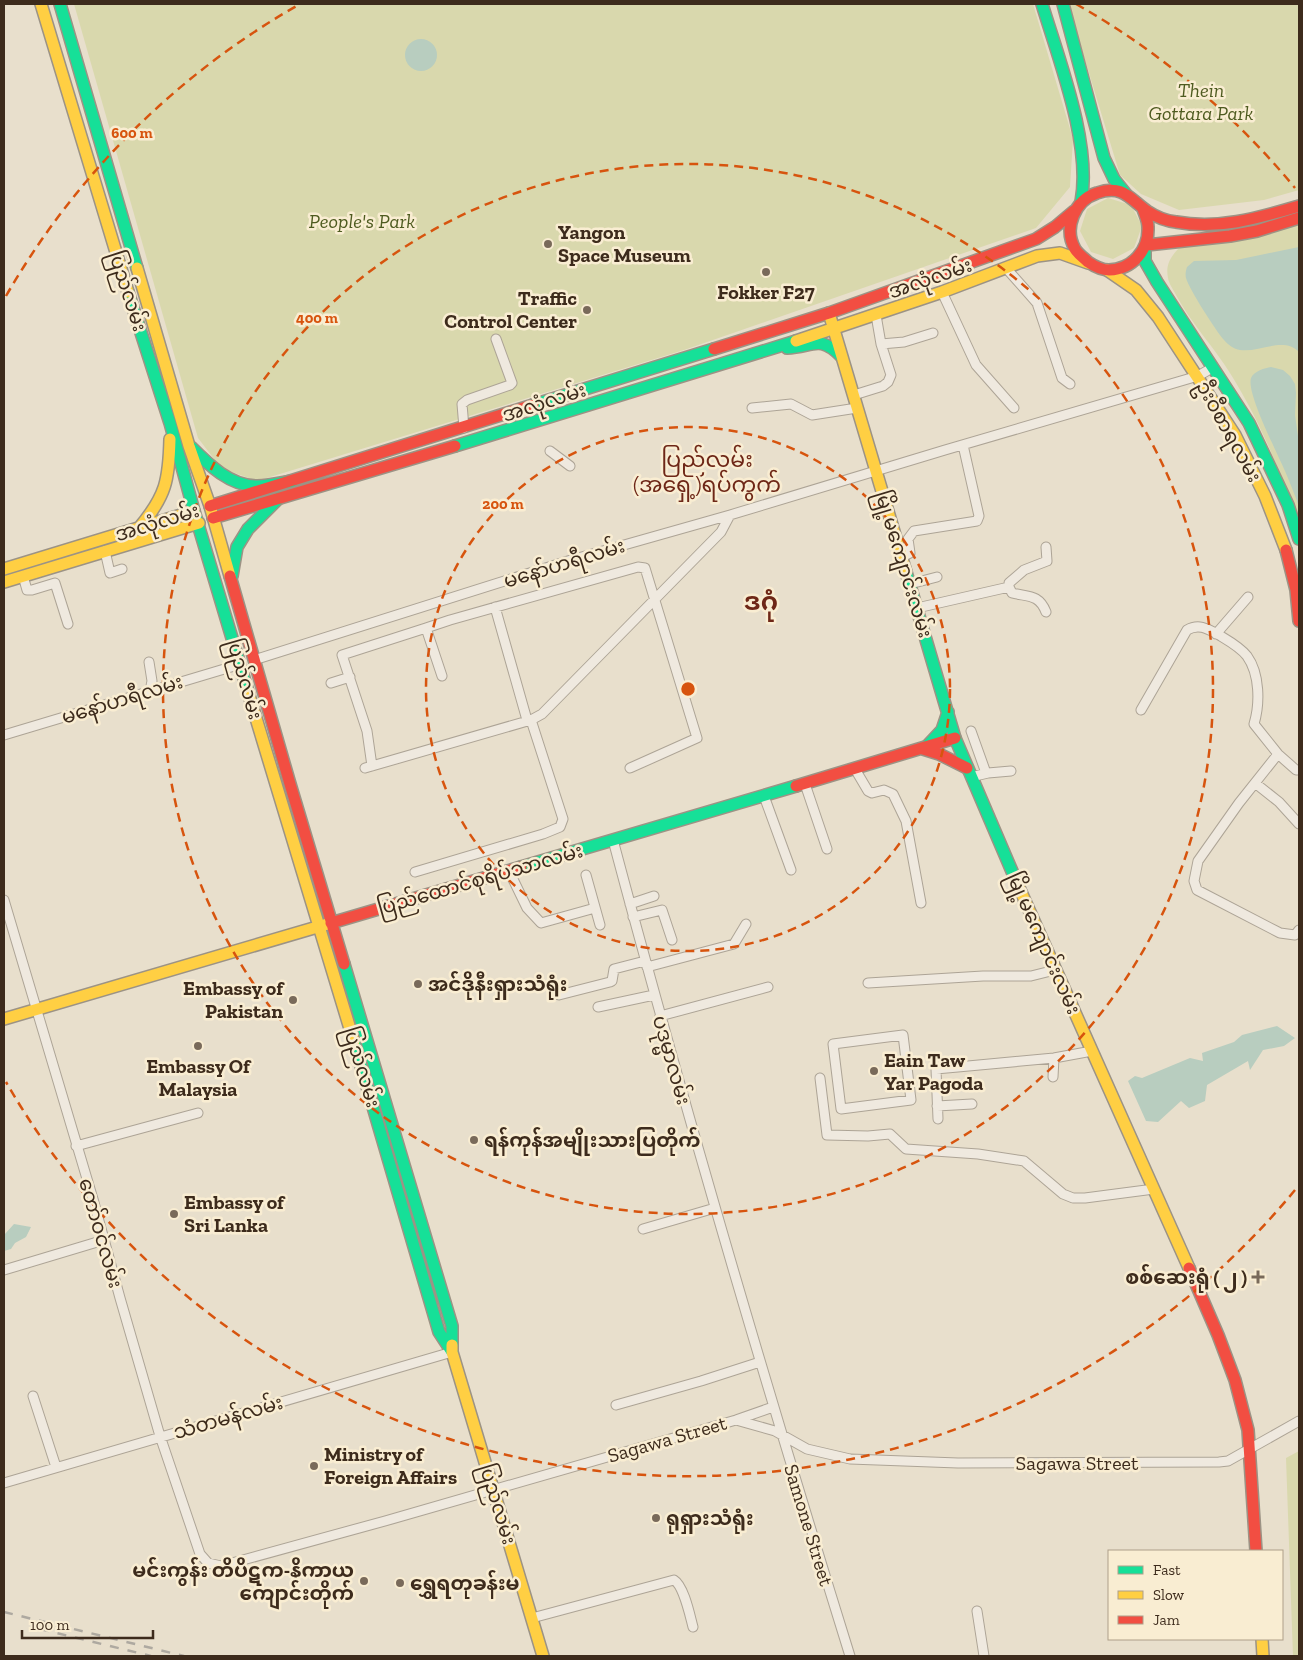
<svg xmlns="http://www.w3.org/2000/svg" width="1303" height="1660" font-family="'Zilla Slab','Noto Sans Myanmar',serif">
<style>
.green{fill:#d9d8ad}
.water{fill:#b8cdbf}
.lines{fill:none;stroke-linecap:round;stroke-linejoin:round}
.street-casing{stroke:#ada496;stroke-width:11}
.fast-casing{stroke:#9c9385;stroke-width:14}
.slow-casing{stroke:#9c9385;stroke-width:14}
.jam-casing{stroke:#9c9385;stroke-width:14}
.street{stroke:#efe9df;stroke-width:9}
.fast{stroke:#16e098;stroke-width:11}
.slow{stroke:#ffcf43;stroke-width:11}
.jam{stroke:#f24e42;stroke-width:11}
.rail{stroke:#aea9a0;stroke-width:2.5;stroke-dasharray:9 9;stroke-linecap:butt}
.ring{fill:none;stroke:#d7540e;stroke-width:2.5;stroke-dasharray:9 6}
.poi-dot{fill:#796a5a;stroke:#f9edd2;stroke-width:2}
.labels{text-anchor:middle;dominant-baseline:central;stroke-width:5;stroke-linejoin:round;paint-order:stroke}
.park-label{font-size:20px;font-style:italic;fill:#4e5b20;stroke:#f9edd2}
.poi-label{font-size:20px;font-weight:bold;fill:#3d2b1c;stroke:#f9edd2;text-anchor:start}
.street-label{font-size:20px;fill:#3d2b1c;stroke:#f9edd2}
.quarter-label{font-size:22px;fill:#6e2717;stroke:#f9edd2}
.district-label{font-size:25px;font-weight:bold;fill:#6e2717;stroke:#f9edd2}
.centre{fill:#d7540e;stroke:#f9edd2;stroke-width:2.5}
.ring-label{font-size:15px;text-anchor:middle;font-weight:bold;fill:#d7540e;stroke:#f9edd2;stroke-width:5;stroke-linejoin:round;paint-order:stroke}
</style>
<rect width="100%" height="100%" fill="#e8dfcc"/>
<!-- green -->
<path class="green" d="M 74,4 L 1033,4 L 1073,139 L 1070,187 L 1036,228 L 684,350 L 257,481 L 221,468 L 198,438 Z
M 1068,4 L 1299,4 L 1299,190 L 1264,200 L 1179,210 L 1141,194 L 1120,175 Z
M 1108,198 L 1131,205 L 1142,226 L 1134,248 L 1113,259 L 1091,252 L 1080,231 L 1087,209 Z
M 1299,222 L 1299,528 C 1282,474 1260,421 1230,373 C 1213,346 1191,323 1176,295 C 1173,289 1169,284 1168,278 C 1165,263 1172,255 1182,245 Z
M 1299,1451 L 1299,1656 L 1293,1656 L 1286,1458 Z"/>
<!-- water -->
<path class="water" d="M405 55a16 16 0 1 1 32 0a16 16 0 1 1-32 0Z
M 1299,247 L 1299,352 C 1284,336 1259,353 1240,350 C 1234,349 1228,345 1224,340 C 1216,331 1189,289 1186,278 C 1185,274 1186,270 1187,267 L 1194,261 L 1236,260 Z
M 1271,367 L 1283,370 L 1290,376 L 1295,384 L 1296,393 L 1295,415 L 1299,443 L 1299,507 C 1295,495 1290,483 1285,471 C 1278,454 1246,393 1251,378 C 1254,371 1265,368 1271,367 Z
M 1277,1026 L 1295,1038 L 1284,1046 L 1263,1050 L 1250,1070 L 1248,1061 L 1207,1085 L 1205,1101 L 1189,1108 L 1181,1101 L 1158,1122 L 1146,1121 L 1128,1081 L 1135,1076 L 1142,1078 L 1190,1058 L 1203,1061 L 1202,1053 L 1234,1042 L 1242,1035 Z
M 14,1224 L 31,1227 L 26,1237 L 15,1243 L 11,1249 L 4,1251 L 4,1235 Z"/>
<g class="lines">
<defs>
<path id="street" d="M 1006,268 L 1037,303 L 1062,378 L 1070,384
M 942,292 L 976,365 L 1014,408
M 881,344 L 904,342 L 933,333
M 854,395 L 883,386 L 888,382 L 891,375 L 881,344 L 876,315
M 752,408 L 791,404 L 812,415 L 857,408
M 464,428 L 462,404 L 467,400 L 510,385 L 512,383 L 496,339
M 550,451 L 570,466
M 105,551 L 110,573 L 122,569
M 902,557 L 910,553 L 908,539 L 914,531 L 977,521 L 979,516 L 963,445
M 23,576 L 27,590 L 32,590 L 55,583 L 68,624
M 910,584 L 937,577
M 1009,587 L 1009,583 L 1024,570 L 1047,561 L 1046,547
M 1009,587 L 1012,593 C 1028,597 1039,594 1046,612
M 495,607 L 527,720
M 917,608 L 1009,587
M 426,628 L 450,620 L 638,567 L 645,568 L 697,738 L 630,768
M 1216,634 L 1248,597
M 254,660 L 571,560 L 730,515 L 945,450 L 1198,376 L 1212,368
M 149,662 L 152,681 L 150,691
M 331,683 L 350,677
M 1141,710 L 1187,630 C 1199,623 1208,629 1219,635 C 1229,641 1240,647 1247,656 C 1260,674 1260,704 1254,724 L 1278,754 L 1296,770 L 1299,770
M 971,731 L 986,773
M 4,735 L 241,664
M 1278,754 L 1239,803 L 1198,861 L 1194,881 L 1197,890 L 1280,933 L 1295,935 L 1299,930
M 372,766 L 367,731 L 342,655 L 426,628 L 442,676
M 365,768 L 531,720 L 542,714 L 721,532 L 730,515
M 855,769 L 868,791 L 872,793 L 884,790 L 893,794 L 906,821 L 921,903
M 971,777 L 988,773 L 1011,771
M 1255,783 L 1279,802 L 1299,824
M 805,784 L 827,849
M 764,796 L 791,870
M 613,840 C 686,1114 766,1386 850,1656
M 509,871 L 527,908 L 541,923 L 595,908
M 415,872 L 543,834 L 560,827 L 563,819 L 531,720
M 586,875 L 600,925
M 4,900 L 93,1199 L 120,1298 L 160,1436 L 200,1554 L 208,1563 L 221,1566 L 385,1521 L 736,1420 L 773,1407
M 630,904 L 654,896
M 633,917 L 662,910 L 672,940
M 647,967 L 734,944 L 746,924
M 868,983 L 983,976 L 1031,976 L 1055,970
M 559,995 L 610,982 L 612,981 L 614,969 L 645,961
M 598,1007 L 654,995
M 660,1016 L 768,987
M 903,1035 L 911,1100 L 841,1109 L 833,1044 Z
M 1053,1077 L 1054,1058
M 820,1078 L 827,1135 L 868,1136 L 890,1134 L 906,1149 L 978,1154 L 1024,1161 L 1063,1194 L 1073,1198 L 1085,1198 L 1154,1189
M 937,1106 L 972,1104
M 938,1119 L 936,1069 L 1054,1058 L 1092,1051
M 76,1146 L 198,1113
M 643,1229 L 715,1208
M 4,1270 L 104,1240
M 33,1396 L 56,1467
M 616,1405 L 701,1381 L 760,1362
M 736,1420 L 775,1431 L 807,1449 L 850,1459 L 958,1463 L 1219,1462 L 1228,1461 L 1299,1421
M 4,1483 L 452,1352
M 977,1611 L 984,1656
M 532,1618 L 674,1580 C 684,1586 690,1616 693,1627"/>
<path id="fast" d="M 60,4 L 137,268
M 1042,4 C 1059,60 1092,145 1081,202
M 1063,4 L 1104,158 L 1114,179 L 1126,194
M 1145,251 L 1145,261 L 1157,282 L 1249,423 L 1288,505 L 1299,539
M 128,292 L 170,423 L 194,511 L 249,695
M 787,348 C 813,347 819,334 841,356
M 533,405 L 714,349
M 455,446 L 796,341
M 191,447 C 209,465 230,486 257,486 C 268,486 281,483 292,481
M 906,572 L 955,738 L 1017,883
M 232,576 L 237,547 L 248,529 L 279,498
M 928,745 L 942,730 L 948,712
M 521,867 L 796,786
M 344,964 L 452,1326 L 452,1345
M 354,1042 L 439,1332 L 452,1352"/>
<path id="slow" d="M 41,4 L 128,292
M 137,268 L 189,446 L 210,506 L 230,576
M 1107,270 L 1136,290 L 1158,317 L 1235,435 L 1265,496 L 1286,550
M 829,313 L 906,572
M 796,341 L 942,292 L 1037,256 L 1060,253 L 1088,263
M 139,528 C 166,496 169,480 170,439
M 4,569 L 194,511
M 4,582 L 199,523
M 249,695 L 354,1042
M 1017,883 L 1189,1268
M 4,1019 L 331,923
M 452,1345 L 452,1352 L 543,1656
M 1262,1639 L 1263,1656"/>
<path id="jam" d="M 1143,209 C 1145,215 1148,221 1148,227 C 1149,250 1133,269 1109,270 C 1102,270 1094,266 1088,262 C 1084,258 1078,254 1075,249 C 1063,228 1075,200 1097,193 C 1123,184 1130,199 1147,211 C 1156,217 1166,221 1176,222 C 1219,230 1258,218 1299,206
M 1147,245 L 1230,236 L 1257,231 L 1299,218
M 714,349 L 829,313 L 1036,239 L 1055,227 L 1074,211
M 210,506 L 533,405
M 213,518 L 455,446
M 1286,550 L 1296,590 L 1299,621
M 230,576 L 290,784 L 344,964
M 923,749 L 939,754 L 967,768
M 796,786 L 955,738
M 331,923 L 521,867
M 1189,1268 L 1218,1335 L 1235,1380 L 1248,1430 L 1256,1551"/>
</defs>
<!-- street casing -->
<use href="#street" class="street-casing"/>
<!-- fast casing -->
<use href="#fast" class="fast-casing"/>
<!-- slow casing -->
<use href="#slow" class="slow-casing"/>
<!-- jam casing -->
<use href="#jam" class="jam-casing"/>
<!-- street -->
<use href="#street" class="street"/>
<!-- fast -->
<use href="#fast" class="fast"/>
<!-- slow -->
<use href="#slow" class="slow"/>
<!-- jam -->
<use href="#jam" class="jam"/>
<!-- rail -->
<path class="rail" d="M 4,1612 L 184,1656
M 40,1629 L 151,1656"/>
</g>
<!-- distance rings -->
<g class="ring">
<circle cx="688" cy="689" r="262"/>
<circle cx="688" cy="689" r="525"/>
<path d="M1295 1190A787 787 0 0 1 6 1082M6 296A787 787 0 0 1 300 4M1076 4A787 787 0 0 1 1295 188"/>
</g>
<!-- markers -->
<g class="poi-dot">
<circle cx="548" cy="244" r="5"/>
<circle cx="766" cy="272" r="5"/>
<circle cx="587" cy="310" r="5"/>
<circle cx="418" cy="984" r="5"/>
<circle cx="293" cy="1000" r="5"/>
<circle cx="198" cy="1046" r="5"/>
<circle cx="874" cy="1071" r="5"/>
<circle cx="474" cy="1140" r="5"/>
<circle cx="174" cy="1214" r="5"/>
<path d="M1255.5 1269.5h5v5h5v5h-5v5h-5v-5h-5v-5h5z"/>
<circle cx="314" cy="1466" r="5"/>
<circle cx="656" cy="1518" r="5"/>
<circle cx="364" cy="1581" r="5"/>
<circle cx="400" cy="1583" r="5"/>
</g>
<g class="labels">
<!-- park labels -->
<g class="park-label">
<text x="1201" y="90">Thein<tspan x="1201" dy="23">Gottara Park</tspan></text>
<text x="362" y="221">People's Park</text>
</g>
<!-- poi labels -->
<g class="poi-label">
<text x="558" y="232">Yangon<tspan x="558" dy="23">Space Museum</tspan></text>
<text x="766" y="292" text-anchor="middle">Fokker F27</text>
<text x="577" y="298" text-anchor="end">Traffic<tspan x="577" dy="23">Control Center</tspan></text>
<text x="428" y="984">အင်ဒိုနီးရှားသံရုံး</text>
<text x="283" y="988" text-anchor="end">Embassy of<tspan x="283" dy="23">Pakistan</tspan></text>
<text x="884" y="1060">Eain Taw<tspan x="884" dy="23">Yar Pagoda</tspan></text>
<text x="198" y="1066" text-anchor="middle">Embassy Of<tspan x="198" dy="23">Malaysia</tspan></text>
<text x="484" y="1140">ရန်ကုန်အမျိုးသားပြတိုက်</text>
<text x="184" y="1202">Embassy of<tspan x="184" dy="23">Sri Lanka</tspan></text>
<text x="1247" y="1277" text-anchor="end">စစ်ဆေးရုံ ( ၂ )</text>
<text x="324" y="1454">Ministry of<tspan x="324" dy="23">Foreign Affairs</tspan></text>
<text x="666" y="1518">ရုရှားသံရုံး</text>
<text x="354" y="1570" text-anchor="end">မင်းကွန်း တိပိဋက-နိကာယ<tspan x="354" dy="23">ကျောင်းတိုက်</tspan></text>
<text x="410" y="1583">ရွှေရတုခန်းမ</text>
</g>
<!-- street labels -->
<g class="street-label">
<text transform="translate(930 278) rotate(-19)">အလုံလမ်း</text>
<text transform="translate(128 291) rotate(72)">ပြည်လမ်း</text>
<text transform="translate(544 402) rotate(-18)">အလုံလမ်း</text>
<text transform="translate(1229 431) rotate(61)">ဦးဝီစာရလမ်း</text>
<text transform="translate(157 522) rotate(-17)">အလုံလမ်း</text>
<text transform="translate(564 563) rotate(-17)">မနော်ဟရီလမ်း</text>
<text transform="translate(904 564) rotate(73)">မြို့မကျောင်းလမ်း</text>
<text transform="translate(245 679) rotate(74)">ပြည်လမ်း</text>
<text transform="translate(122 699) rotate(-17)">မနော်ဟရီလမ်း</text>
<text transform="translate(480 879) rotate(-16)">ပြည်ထောင်စုရိပ်သာလမ်း</text>
<text transform="translate(1044 943) rotate(66)">မြို့မကျောင်းလမ်း</text>
<text transform="translate(672 1060) rotate(74)">ပဒုမ္မာလမ်း</text>
<text transform="translate(362 1067) rotate(73)">ပြည်လမ်း</text>
<text transform="translate(101 1233) rotate(74)">တော်ဝင်လမ်း</text>
<text transform="translate(228 1417) rotate(-16)">သံတမန်လမ်း</text>
<text transform="translate(667 1439) rotate(-16)">Sagawa Street</text>
<text x="1077" y="1463">Sagawa Street</text>
<text transform="translate(498 1504) rotate(73)">ပြည်လမ်း</text>
<text transform="translate(809 1525) rotate(73)">Samone Street</text>
</g>
<!-- quarter labels -->
<g class="quarter-label">
<text x="707" y="459">ပြည်လမ်း<tspan x="707" dy="25">(အရှေ့)ရပ်ကွက်</tspan></text>
</g>
<!-- district labels -->
<g class="district-label">
<text x="761" y="601">ဒဂုံ</text>
</g>
</g>
<circle cx="688" cy="689" r="8" class="centre"/>
<g class="ring-label">
<text x="132" y="138">600 m</text>
<text x="317" y="323">400 m</text>
<text x="503" y="509">200 m</text>
</g>
<!-- border -->
<rect width="1303" height="1660" fill="none" stroke="#3d2b1c" stroke-width="10"/>
<!-- legend -->
<rect x="1108" y="1550" width="175" height="90" fill="#f9edd2" stroke="#ae9f89"/>
<rect x="1118" y="1566" width="25" height="8" fill="#16e098" stroke="#ae9f89"/>
<text x="1153" y="1575" font-size="15" fill="#3d2b1c">Fast</text>
<rect x="1118" y="1591" width="25" height="8" fill="#ffcf43" stroke="#ae9f89"/>
<text x="1153" y="1600" font-size="15" fill="#3d2b1c">Slow</text>
<rect x="1118" y="1616" width="25" height="8" fill="#f24e42" stroke="#ae9f89"/>
<text x="1153" y="1625" font-size="15" fill="#3d2b1c">Jam</text>
<!-- scale -->
<path d="M22 1630v8h131v-8" fill="none" stroke="#3d2b1c" stroke-width="2.5"/>
<text x="30" y="1630" font-size="15" fill="#3d2b1c" stroke="#f9edd2" stroke-width="4" paint-order="stroke">100 m</text>
</svg>
